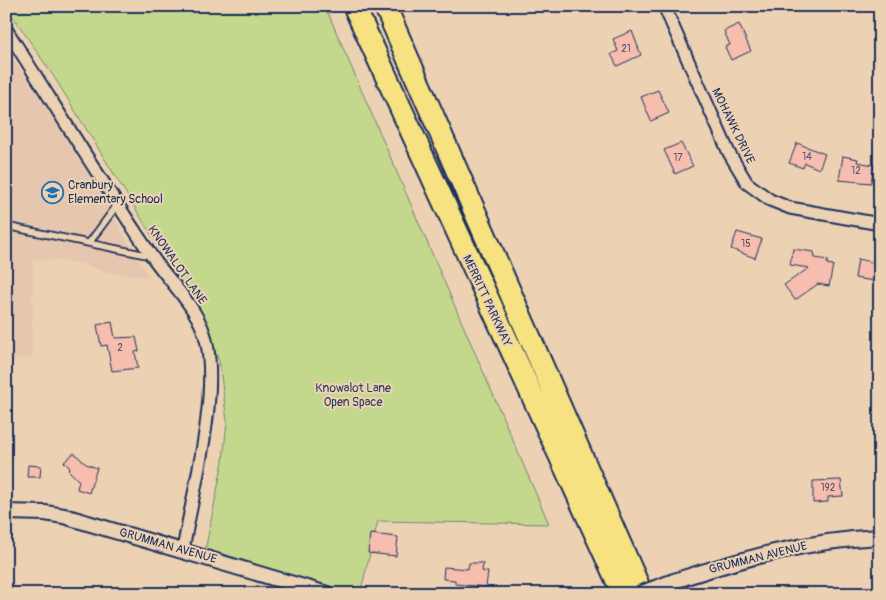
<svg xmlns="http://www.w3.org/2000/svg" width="886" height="600" font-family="Pangolin,sans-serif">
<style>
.built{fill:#e7c6af}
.green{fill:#c4d88d;stroke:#708476}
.building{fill:#f7bdae;stroke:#1b2f5e}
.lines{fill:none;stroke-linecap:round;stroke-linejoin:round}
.service-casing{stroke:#1b2f5e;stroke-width:9}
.minor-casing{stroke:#1b2f5e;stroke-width:15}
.tertiary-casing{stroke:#1b2f5e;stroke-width:18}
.motorway-casing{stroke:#1b2f5e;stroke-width:25}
.service{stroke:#ecd2b3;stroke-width:5.5}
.minor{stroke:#ecd2b3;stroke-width:11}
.tertiary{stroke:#ecd2b3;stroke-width:14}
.motorway{stroke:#f7e281;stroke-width:21}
.tertiary-bridge-casing{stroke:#1b2f5e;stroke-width:18;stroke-linecap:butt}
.tertiary-bridge{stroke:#ecd2b3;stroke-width:14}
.labels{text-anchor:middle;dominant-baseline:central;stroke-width:4;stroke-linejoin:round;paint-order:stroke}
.number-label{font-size:10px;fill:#525272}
.street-label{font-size:12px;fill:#1b2f5e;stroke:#ecd2b3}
.poi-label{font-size:12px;fill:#1b2f5e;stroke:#ecd2b3;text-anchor:start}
.park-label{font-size:12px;fill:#2c4063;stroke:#ecd2b3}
</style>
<rect width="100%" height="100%" fill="#ecd2b3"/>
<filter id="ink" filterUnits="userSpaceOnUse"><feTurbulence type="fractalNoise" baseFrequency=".02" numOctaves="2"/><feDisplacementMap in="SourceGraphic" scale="10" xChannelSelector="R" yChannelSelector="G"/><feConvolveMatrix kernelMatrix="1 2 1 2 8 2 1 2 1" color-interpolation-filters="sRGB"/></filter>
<g filter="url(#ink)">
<!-- built -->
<path class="built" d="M 6,49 L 59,125 L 149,277 L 108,272 L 74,262 L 33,259 L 32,358 L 6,360 Z"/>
<!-- green -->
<path class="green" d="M 6,6 L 325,6 L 549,524 L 378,521 L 360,594 L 302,594 L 204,556 L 223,461 L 227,421 L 219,361 L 198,310 L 56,80 Z"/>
<!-- building -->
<path class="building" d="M 739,24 L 751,51 L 731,60 L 725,47 L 730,45 L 724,31 Z
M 632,31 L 641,55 L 617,66 L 611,54 L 618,51 L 613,39 Z
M 658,90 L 669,113 L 651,121 L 641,97 Z
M 681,143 L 693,166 L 675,174 L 664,150 Z
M 797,143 L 825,154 L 819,169 L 805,163 L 803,168 L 789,163 Z
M 843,156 L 858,159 L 857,162 L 874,165 L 871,183 L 839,180 Z
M 737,232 L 762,239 L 755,258 L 731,249 Z
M 793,249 L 814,252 L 815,258 L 828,260 L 827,264 L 833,265 L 829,286 L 818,284 L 795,300 L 784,285 L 809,268 L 790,265 Z
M 858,259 L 880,264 L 880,282 L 855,278 Z
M 112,322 L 115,338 L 136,337 L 139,351 L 135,352 L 138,368 L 112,371 L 107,345 L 101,346 L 97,325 Z
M 74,453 L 86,464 L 97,468 L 89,493 L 77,489 L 79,481 L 68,470 L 70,468 L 64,462 Z
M 28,465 L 41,466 L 40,477 L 27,477 Z
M 841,480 L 843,496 L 828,497 L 828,502 L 813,503 L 813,481 Z
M 370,534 L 398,537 L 396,556 L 368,553 Z
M 469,563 L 483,563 L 482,571 L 488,572 L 486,587 L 455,584 L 455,580 L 443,579 L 444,567 L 468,569 Z"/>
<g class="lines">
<defs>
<path id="service" d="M 6,226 L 151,256
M 89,243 L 118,204"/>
<path id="minor" d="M 664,6 L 729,153 L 747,183 L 770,200 L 790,208 L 880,224
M 6,29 C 54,104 101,181 151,255 C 170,283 201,310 207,344 C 218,401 193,491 183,550"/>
<path id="tertiary" d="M 6,512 L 45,513 L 64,516 L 327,594
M 674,581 C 741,559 809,540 880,537"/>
<path id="motorway" d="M 354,6 L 623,594
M 385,6 L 642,594"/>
</defs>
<!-- service casing -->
<use href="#service" class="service-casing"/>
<!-- minor casing -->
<use href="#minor" class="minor-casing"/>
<!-- tertiary casing -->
<use href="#tertiary" class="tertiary-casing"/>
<!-- motorway casing -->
<use href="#motorway" class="motorway-casing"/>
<!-- service -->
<use href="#service" class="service"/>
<!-- minor -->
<use href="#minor" class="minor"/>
<!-- tertiary -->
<use href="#tertiary" class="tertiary"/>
<!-- motorway -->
<use href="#motorway" class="motorway"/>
<defs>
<path id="tertiary-bridge" d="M 639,594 L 674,581"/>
</defs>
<!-- tertiary-bridge casing -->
<use href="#tertiary-bridge" class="tertiary-bridge-casing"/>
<!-- tertiary-bridge -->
<use href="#tertiary-bridge" class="tertiary-bridge"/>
</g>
</g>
<!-- icons -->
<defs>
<symbol id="school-ring" viewBox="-11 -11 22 22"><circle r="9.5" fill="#ecd2b3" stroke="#1f6fb2" stroke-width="1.5"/><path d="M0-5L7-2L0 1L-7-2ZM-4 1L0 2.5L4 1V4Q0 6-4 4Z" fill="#1f6fb2"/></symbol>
</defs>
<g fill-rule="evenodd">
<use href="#school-ring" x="40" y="180" width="25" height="25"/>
</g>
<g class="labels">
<!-- number labels -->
<g class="number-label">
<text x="626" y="49">21</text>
<text x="807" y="157">14</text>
<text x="678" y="158">17</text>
<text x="856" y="171">12</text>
<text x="746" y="244">15</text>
<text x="120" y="348">2</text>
<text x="828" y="488">192</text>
</g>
<!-- street labels -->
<g class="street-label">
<text transform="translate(733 126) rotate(64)">MOHAWK DRIVE</text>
<text transform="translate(177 265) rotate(55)">KNOWALOT LANE</text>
<text transform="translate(487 301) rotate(65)">MERRITT PARKWAY</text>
<text transform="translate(168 546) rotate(16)">GRUMMAN AVENUE</text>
<text transform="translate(758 558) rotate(-14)">GRUMMAN AVENUE</text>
</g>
<!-- poi labels -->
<g class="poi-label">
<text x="68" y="185">Cranbury<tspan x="68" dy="14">Elementary School</tspan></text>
</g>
<!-- park labels -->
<g class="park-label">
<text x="353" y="388">Knowalot Lane<tspan x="353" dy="14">Open Space</tspan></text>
</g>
</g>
<!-- margin -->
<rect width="886" height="600" fill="none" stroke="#ecd2b3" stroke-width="25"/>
<rect x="12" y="12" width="861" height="575" fill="none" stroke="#1b2f5e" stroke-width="2" filter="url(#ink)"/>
</svg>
